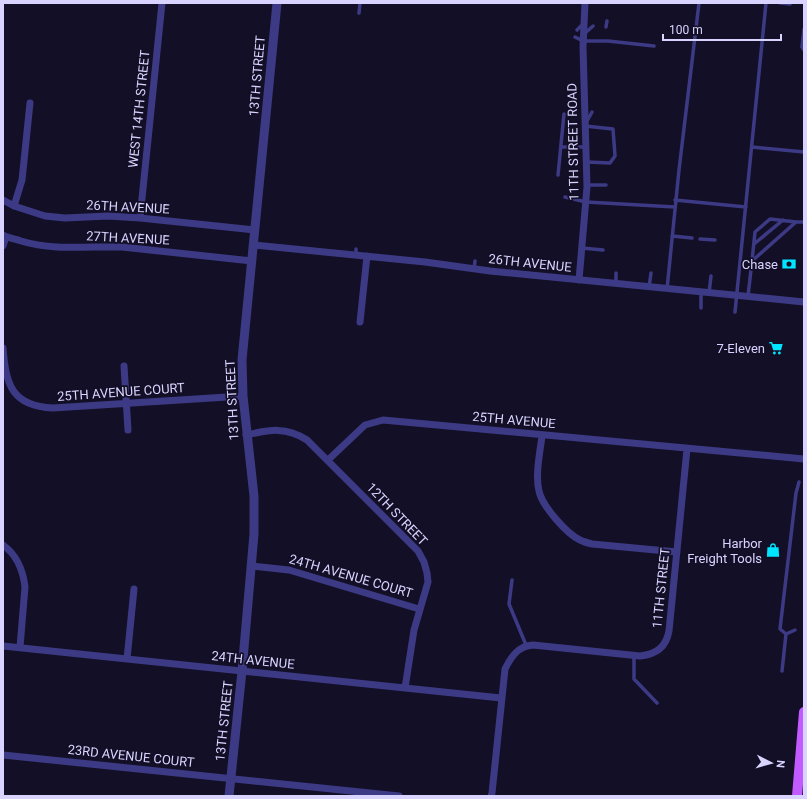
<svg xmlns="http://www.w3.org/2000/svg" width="807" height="799" font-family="Roboto,sans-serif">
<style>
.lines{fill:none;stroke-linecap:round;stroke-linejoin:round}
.service{stroke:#3d3a85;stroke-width:3.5}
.minor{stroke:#3d3a85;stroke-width:7}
.tertiary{stroke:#3d3a85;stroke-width:9}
.primary{stroke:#c25bff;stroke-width:10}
.labels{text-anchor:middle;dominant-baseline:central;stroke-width:3.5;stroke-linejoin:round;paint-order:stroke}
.street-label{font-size:13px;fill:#d9d4ff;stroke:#130f26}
.poi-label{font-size:13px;fill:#d9d4ff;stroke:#130f26;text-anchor:end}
</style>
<rect width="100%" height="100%" fill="#130f26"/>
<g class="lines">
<!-- service -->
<path class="service" d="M 780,3 L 790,4
M 359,13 L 360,3
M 606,27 L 607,21
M 804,29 L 802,47 L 804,50
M 577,30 L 583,24
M 584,34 L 593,26
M 575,37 L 583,41 L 608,41 L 654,46
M 587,121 L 592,112
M 585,126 L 613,129 L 615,156 L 610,163 L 587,162
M 561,147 L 585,147
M 752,147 L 804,152
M 558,175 L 564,114
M 587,185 L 606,185
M 565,197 L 586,202 L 675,207
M 675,200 L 746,207
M 672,236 L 692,238
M 700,239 L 715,240
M 754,244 L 783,220
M 582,248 L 603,250
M 356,249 L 356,255
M 752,261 L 755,232 L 770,219 L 796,222
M 474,269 L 475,261
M 616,284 L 616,273
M 649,287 L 651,273
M 667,289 L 679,170 L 699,3
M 701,292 L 701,308
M 709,293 L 711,276
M 748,296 L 752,261 L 796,222 L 804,222
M 735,312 L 766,3
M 512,580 L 509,604 L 526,645
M 786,634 L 795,630
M 634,655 L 634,679 L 657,703
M 782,671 L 786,634 L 780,629 L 796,493 L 799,482"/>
<!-- minor -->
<path class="minor" d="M 3,200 L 14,206 L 45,216 L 65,218 L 108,216 L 140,218 L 255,230
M 14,206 L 22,180 L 30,103
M 140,218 L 162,3
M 3,235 C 8,238 15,239 21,241 C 54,251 88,246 122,247 L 252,261
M 254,245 L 425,262 L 490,271 L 804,302
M 3,246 L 6,237
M 579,280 L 587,187 L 583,47 L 585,3
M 360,322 L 367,256
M 3,348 C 6,384 11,406 53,408 L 243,396
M 124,366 L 128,430
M 246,435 C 269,430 286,426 307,440 L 418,551 L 424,562 L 427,573 L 428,582 L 414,630 L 405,688
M 542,436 C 540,452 535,475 539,491 C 542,506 567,534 580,540 C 584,542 588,543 592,544 L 677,552
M 328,460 L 365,425 L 383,420 L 804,459
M 3,545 C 17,555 23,570 25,587 L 20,647
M 252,566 L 289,570 L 419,609
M 3,646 L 501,698
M 127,659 L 134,589
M 3,755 L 399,796
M 491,796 L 492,793 L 505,669 C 511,657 518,646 533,645 L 640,656 C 657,654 666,647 669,631 L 687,449"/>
<!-- tertiary -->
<path class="tertiary" d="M 229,796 L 242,671 L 254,534 L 254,496 L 243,396 L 242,360 L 277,3"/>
<!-- primary -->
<path class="primary" d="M 797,796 L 804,712"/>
</g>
<!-- icons -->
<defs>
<symbol id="bank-bare" viewBox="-9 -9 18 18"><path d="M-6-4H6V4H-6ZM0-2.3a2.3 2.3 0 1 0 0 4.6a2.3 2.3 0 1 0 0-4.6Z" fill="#00e5ff" stroke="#130f26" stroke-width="2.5" paint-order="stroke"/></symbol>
<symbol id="supermarket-bare" viewBox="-9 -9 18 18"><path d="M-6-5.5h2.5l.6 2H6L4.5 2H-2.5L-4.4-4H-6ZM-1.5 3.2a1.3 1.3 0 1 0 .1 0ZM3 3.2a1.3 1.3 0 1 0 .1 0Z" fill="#00e5ff" stroke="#130f26" stroke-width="2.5" paint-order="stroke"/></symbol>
<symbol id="shop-bare" viewBox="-9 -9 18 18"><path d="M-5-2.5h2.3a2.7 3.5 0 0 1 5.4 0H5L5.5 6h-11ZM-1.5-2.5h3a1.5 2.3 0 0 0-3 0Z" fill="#00e5ff" stroke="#130f26" stroke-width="2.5" paint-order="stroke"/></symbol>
</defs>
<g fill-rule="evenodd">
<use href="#bank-bare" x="779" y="254" width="20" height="20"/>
<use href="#supermarket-bare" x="766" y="338" width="20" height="20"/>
<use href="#shop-bare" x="763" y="540" width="20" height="20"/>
</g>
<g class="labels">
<!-- street labels -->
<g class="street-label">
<text transform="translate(257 76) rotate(-85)">13TH STREET</text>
<text transform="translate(139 109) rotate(-84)">WEST 14TH STREET</text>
<text transform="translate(573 142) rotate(-91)">11TH STREET ROAD</text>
<text transform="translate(128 207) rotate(3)">26TH AVENUE</text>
<text transform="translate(128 238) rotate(3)">27TH AVENUE</text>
<text transform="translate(530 263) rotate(6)">26TH AVENUE</text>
<text transform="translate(121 392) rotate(-4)">25TH AVENUE COURT</text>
<text transform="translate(232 400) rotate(-93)">13TH STREET</text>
<text transform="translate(514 420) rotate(5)">25TH AVENUE</text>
<text transform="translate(397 514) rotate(46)">12TH STREET</text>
<text transform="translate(351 576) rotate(16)">24TH AVENUE COURT</text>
<text transform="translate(661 588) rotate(-84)">11TH STREET</text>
<text transform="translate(253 660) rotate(6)">24TH AVENUE</text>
<text transform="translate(224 721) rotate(-84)">13TH STREET</text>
<text transform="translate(131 756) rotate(6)">23RD AVENUE COURT</text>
</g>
<!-- poi labels -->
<g class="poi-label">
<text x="778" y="264">Chase</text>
<text x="765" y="348">7-Eleven</text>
<text x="762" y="543">Harbor<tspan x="762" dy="15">Freight Tools</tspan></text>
</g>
</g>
<!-- border -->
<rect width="807" height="799" fill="none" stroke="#d9d4ff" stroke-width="8"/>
<!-- north arrow -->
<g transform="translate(771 763) rotate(96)" stroke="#130f26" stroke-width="3" paint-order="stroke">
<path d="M0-3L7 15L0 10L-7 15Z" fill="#d9d4ff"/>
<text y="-6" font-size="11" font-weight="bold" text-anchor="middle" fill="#d9d4ff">N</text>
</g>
<!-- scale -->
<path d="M663 34v6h118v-6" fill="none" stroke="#d9d4ff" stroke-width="2"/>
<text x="669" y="34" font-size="12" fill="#d9d4ff" stroke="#130f26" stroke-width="3" paint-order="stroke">100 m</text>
</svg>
